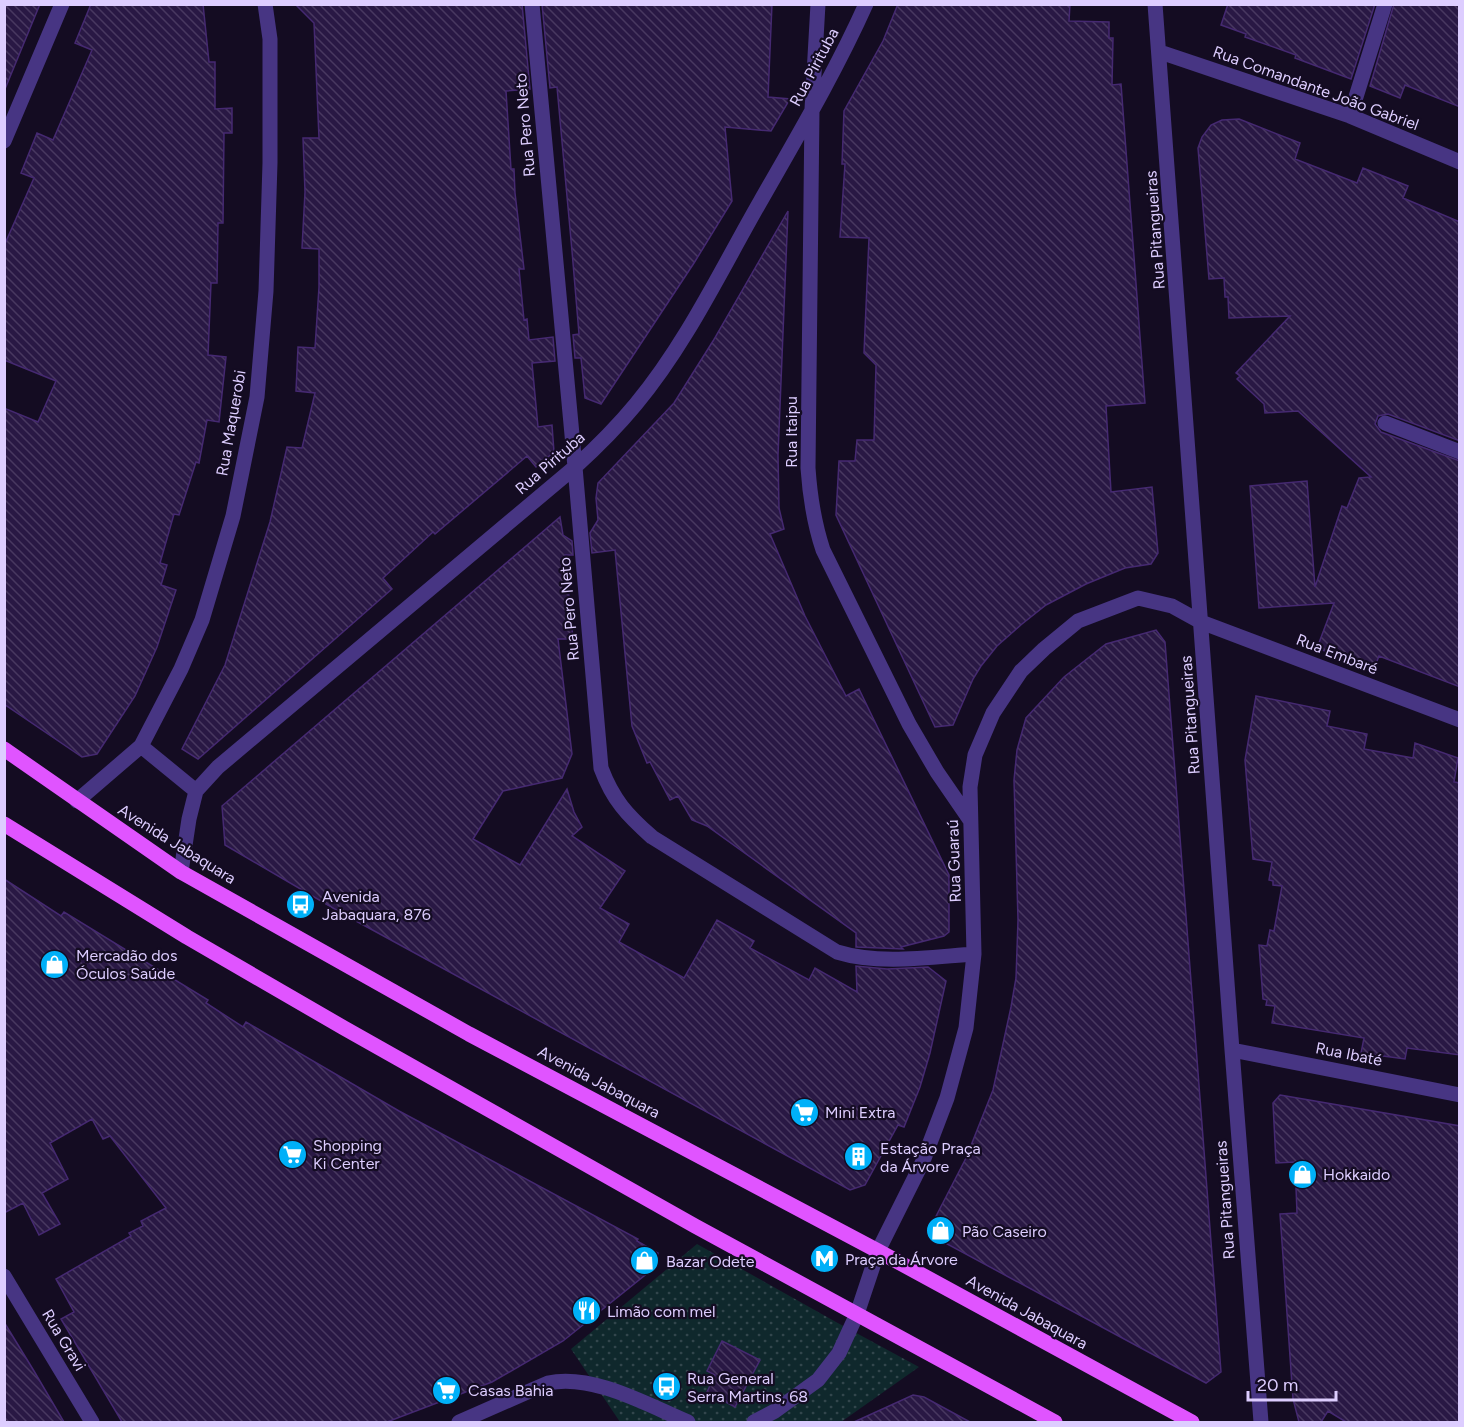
<svg xmlns="http://www.w3.org/2000/svg" width="1464" height="1427" font-family="Figtree,sans-serif">
<style>
.park{fill:url(#park-dots)}
.building{fill:url(#building-back-hatch);stroke:#452971;stroke-width:1.5}
.lines{fill:none;stroke-linecap:round;stroke-linejoin:round}
.minor{stroke:#473583;stroke-width:15}
.major{stroke:#e054ff;stroke-width:15}
.labels{text-anchor:middle;dominant-baseline:central;stroke-width:4.5;stroke-linejoin:round;paint-order:stroke}
.street-label{font-size:16px;fill:#ddcdff;stroke:#140c22}
.poi-label{font-size:16px;fill:#ddcdff;stroke:#140c22;text-anchor:start}
</style>
<defs>
<pattern id="park-dots" width="8" height="8" patternUnits="userSpaceOnUse" patternTransform="scale(1.5)"><rect width="8" height="8" fill="#0f282c"/><path d="M2 2h.1M6 6h.1" fill="none" stroke="#32464c" stroke-width="1.8" stroke-linecap="round"/></pattern>
<pattern id="building-back-hatch" width="6" height="6" patternUnits="userSpaceOnUse" patternTransform="scale(1.5)"><rect width="6" height="6" fill="#291844"/><path d="M-1 5l2 2M0 0l6 6M5-1l2 2" fill="none" stroke="#483860"/></pattern>
</defs>
<rect width="100%" height="100%" fill="#140c22"/>
<!-- park -->
<path class="park" d="M 697,1244 L 836,1322 L 919,1367 L 841,1422 L 620,1422 L 571,1349 Z"/>
<!-- building -->
<path class="building" d="M 4,4 L 40,4 L 5,89 L 4,89 Z
M 91,4 L 203,4 L 209,62 L 215,62 L 215,109 L 232,108 L 232,133 L 224,133 L 223,223 L 218,223 L 217,283 L 211,283 L 208,355 L 226,357 L 219,422 L 207,420 L 199,463 L 196,462 L 179,515 L 174,514 L 160,563 L 167,565 L 161,585 L 176,590 L 157,647 L 135,696 L 97,754 L 82,757 L 4,704 L 4,408 L 38,422 L 56,381 L 4,360 L 4,246 L 34,178 L 21,173 L 37,133 L 53,140 L 92,50 L 75,43 Z
M 295,4 L 522,4 L 530,89 L 506,91 L 511,169 L 514,169 L 515,193 L 524,269 L 519,269 L 524,320 L 527,319 L 529,340 L 553,337 L 555,361 L 532,363 L 538,427 L 552,425 L 554,452 L 536,467 L 527,456 L 435,534 L 433,532 L 383,578 L 392,589 L 198,759 L 182,749 L 225,665 L 270,522 L 287,447 L 302,448 L 315,393 L 296,391 L 298,347 L 315,348 L 319,287 L 319,249 L 302,248 L 305,192 L 303,138 L 319,138 L 314,23 Z
M 542,4 L 772,4 L 768,97 L 790,99 L 771,131 L 725,127 L 732,201 L 694,263 L 601,404 L 585,398 L 581,358 L 575,358 L 573,335 L 579,334 L 572,251 L 557,87 L 550,88 Z
M 898,4 L 1070,4 L 1069,21 L 1109,22 L 1109,38 L 1113,38 L 1112,85 L 1121,84 L 1145,403 L 1106,406 L 1111,492 L 1152,487 L 1158,553 L 1151,564 L 1125,568 L 1086,584 L 1046,605 L 1022,624 L 997,646 L 981,666 L 973,679 L 953,725 L 935,727 L 836,515 L 839,461 L 855,461 L 857,440 L 874,440 L 876,365 L 864,353 L 869,238 L 840,237 L 845,164 L 842,164 L 844,111 L 883,41 Z
M 1228,4 L 1375,4 L 1351,79 L 1295,58 L 1296,55 L 1245,37 L 1246,34 L 1221,25 Z
M 1394,4 L 1460,4 L 1460,107 L 1405,85 L 1400,98 L 1370,86 Z
M 1239,119 L 1300,143 L 1295,159 L 1357,183 L 1363,168 L 1408,186 L 1403,198 L 1460,222 L 1460,441 L 1388,414 L 1378,416 L 1375,424 L 1381,432 L 1460,461 L 1460,687 L 1379,656 L 1374,669 L 1317,648 L 1334,603 L 1259,608 L 1250,486 L 1307,481 L 1315,587 L 1342,506 L 1347,508 L 1359,478 L 1371,477 L 1298,411 L 1265,413 L 1264,404 L 1237,379 L 1240,376 L 1236,373 L 1290,316 L 1229,318 L 1228,297 L 1225,297 L 1224,278 L 1209,279 L 1198,148 L 1202,137 L 1211,125 L 1222,120 Z
M 788,211 L 778,455 L 779,508 L 784,529 L 770,534 L 805,616 L 846,696 L 859,689 L 949,875 L 949,932 L 944,936 L 901,947 L 903,949 L 856,947 L 856,933 L 707,826 L 692,820 L 678,796 L 670,800 L 650,762 L 647,763 L 632,726 L 615,550 L 592,553 L 590,533 L 598,520 L 596,498 L 598,483 L 674,403 L 713,341 Z
M 560,517 L 563,535 L 572,541 L 573,555 L 565,555 L 573,639 L 558,639 L 572,754 L 562,778 L 503,791 L 473,839 L 520,865 L 567,789 L 574,812 L 582,827 L 572,836 L 625,871 L 600,908 L 629,924 L 619,942 L 684,978 L 717,920 L 754,941 L 750,948 L 809,980 L 815,968 L 857,992 L 856,966 L 887,969 L 928,967 L 946,981 L 930,1053 L 920,1087 L 904,1127 L 898,1125 L 865,1185 L 850,1190 L 345,915 L 225,845 L 222,806 Z
M 1156,630 L 1165,642 L 1221,1372 L 1206,1383 L 936,1238 L 932,1224 L 966,1158 L 993,1090 L 1011,1007 L 1016,978 L 1018,920 L 1014,780 L 1017,750 L 1026,718 L 1064,677 L 1106,644 Z
M 1256,696 L 1330,711 L 1327,726 L 1367,734 L 1364,749 L 1413,758 L 1415,743 L 1458,758 L 1454,782 L 1460,783 L 1460,1055 L 1407,1048 L 1405,1059 L 1361,1053 L 1364,1038 L 1272,1023 L 1275,1006 L 1266,1005 L 1267,1000 L 1263,999 L 1259,945 L 1267,946 L 1270,930 L 1274,931 L 1282,886 L 1273,885 L 1273,881 L 1269,880 L 1272,862 L 1253,859 L 1245,760 Z
M 4,879 L 61,916 L 64,912 L 208,1000 L 206,1003 L 243,1027 L 246,1022 L 399,1111 L 638,1239 L 637,1241 L 658,1253 L 654,1268 L 563,1341 L 492,1382 L 387,1422 L 122,1422 L 61,1319 L 74,1312 L 56,1279 L 131,1236 L 129,1233 L 143,1226 L 141,1221 L 166,1208 L 110,1136 L 103,1139 L 92,1119 L 50,1143 L 68,1179 L 42,1193 L 60,1224 L 39,1235 L 23,1203 L 4,1213 Z
M 1280,1095 L 1460,1126 L 1460,1422 L 1346,1422 L 1328,1411 L 1321,1422 L 1299,1422 L 1293,1399 L 1280,1214 L 1297,1213 L 1295,1162 L 1276,1163 L 1273,1103 Z
M 4,1322 L 34,1371 L 64,1422 L 4,1422 Z
M 722,1341 L 760,1360 L 735,1407 L 707,1392 L 715,1375 L 707,1371 Z
M 913,1395 L 924,1397 L 970,1422 L 854,1422 Z"/>
<g class="lines">
<!-- minor -->
<path class="minor" d="M 532,4 L 575,467 L 601,768 C 613,800 627,815 652,837 L 837,952 C 879,965 931,957 974,954
M 818,4 L 812,109 L 808,468 C 810,497 814,523 823,550 L 909,724 L 937,772 L 970,820
M 1155,4 L 1232,1050 L 1261,1422
M 1160,52 L 1350,116 L 1460,162
M 1350,116 L 1385,4
M 4,141 L 62,4
M 1385,423 L 1460,452
M 141,746 L 196,791
M 77,801 L 141,746 L 181,669 L 202,620 L 233,516 L 257,397 L 266,291 L 270,163 L 270,39 L 265,4
M 181,872 L 189,819 L 196,791 L 218,767 L 575,467 C 597,447 617,427 636,404 C 686,344 721,270 760,202 C 797,137 835,73 866,4
M 1232,1050 L 1460,1095
M 4,1276 L 92,1422
M 459,1422 L 548,1383 C 592,1373 648,1405 688,1422
M 754,1422 L 775,1411 L 818,1380 L 839,1353 L 857,1314 L 878,1251 L 923,1161 L 947,1098 L 966,1028 L 974,954 L 970,787 L 975,755 L 993,713 L 1021,671 L 1044,649 L 1078,621 L 1138,598 L 1172,606 L 1201,622 L 1460,720"/>
<!-- major -->
<path class="major" d="M 4,749 L 181,872 L 469,1034 L 878,1251 L 1192,1422
M 4,824 L 187,937 L 344,1028 L 695,1226 L 1055,1422"/>
</g>
<!-- icons -->
<defs>
<symbol id="bus-disc" viewBox="-11 -11 22 22"><circle r="9.5" fill="#00b0f8" stroke="#140c22"/><path d="M-5-6H5V4H4V6H2V4H-2V6H-4V4H-5ZM-3.5-4V0h7V-4ZM-3.5 1.2v1.5H-2V1.2ZM2 1.2v1.5H3.5V1.2Z" fill="#fff"/></symbol>
<symbol id="shop-disc" viewBox="-11 -11 22 22"><circle r="9.5" fill="#00b0f8" stroke="#140c22"/><path d="M-5-2.5h2.3a2.7 3.5 0 0 1 5.4 0H5L5.5 6h-11ZM-1.5-2.5h3a1.5 2.3 0 0 0-3 0Z" fill="#fff"/></symbol>
<symbol id="supermarket-disc" viewBox="-11 -11 22 22"><circle r="9.5" fill="#00b0f8" stroke="#140c22"/><path d="M-6-5.5h2.5l.6 2H6L4.5 2H-2.5L-4.4-4H-6ZM-1.5 3.2a1.3 1.3 0 1 0 .1 0ZM3 3.2a1.3 1.3 0 1 0 .1 0Z" fill="#fff"/></symbol>
<symbol id="building-disc" viewBox="-11 -11 22 22"><circle r="9.5" fill="#00b0f8" stroke="#140c22"/><path d="M-4-6H4V6H1V3H-1V6H-4ZM-2.5-4.3h1.7v1.8h-1.7ZM.8-4.3h1.7v1.8H.8ZM-2.5-1h1.7V.8h-1.7ZM.8-1h1.7V.8H.8Z" fill="#fff"/></symbol>
<symbol id="metro-disc" viewBox="-11 -11 22 22"><circle r="9.5" fill="#00b0f8" stroke="#140c22"/><path d="M-5.5 5V-5H-3L0 0L3-5H5.5V5H3V-.5L0 4L-3-.5V5Z" fill="#fff"/></symbol>
<symbol id="restaurant-disc" viewBox="-11 -11 22 22"><circle r="9.5" fill="#00b0f8" stroke="#140c22"/><path d="M-5-6h1v4h1v-4h1v4h1v-4h1v5L-1.5 .5V6h-2V.5L-5-1ZM5-6V6H3V1.5H1.5Q1.5-4 5-6Z" fill="#fff"/></symbol>
</defs>
<g fill-rule="evenodd">
<use href="#bus-disc" x="284" y="888" width="33" height="33"/>
<use href="#shop-disc" x="38" y="948" width="33" height="33"/>
<use href="#supermarket-disc" x="788" y="1096" width="33" height="33"/>
<use href="#supermarket-disc" x="276" y="1138" width="33" height="33"/>
<use href="#building-disc" x="842" y="1140" width="33" height="33"/>
<use href="#shop-disc" x="1286" y="1158" width="33" height="33"/>
<use href="#shop-disc" x="924" y="1214" width="33" height="33"/>
<use href="#metro-disc" x="808" y="1242" width="33" height="33"/>
<use href="#shop-disc" x="628" y="1244" width="33" height="33"/>
<use href="#restaurant-disc" x="570" y="1294" width="33" height="33"/>
<use href="#bus-disc" x="650" y="1370" width="33" height="33"/>
<use href="#supermarket-disc" x="430" y="1374" width="33" height="33"/>
</g>
<g class="labels">
<!-- street labels -->
<g class="street-label">
<text transform="translate(814 67) rotate(-62)">Rua Pirituba</text>
<text transform="translate(1316 88) rotate(20)">Rua Comandante João Gabriel</text>
<text transform="translate(525 125) rotate(-95)">Rua Pero Neto</text>
<text transform="translate(1155 230) rotate(-94)">Rua Pitangueiras</text>
<text transform="translate(231 423) rotate(-80)">Rua Maquerobi</text>
<text transform="translate(791 432) rotate(-90)">Rua Itaipu</text>
<text transform="translate(550 463) rotate(-41)">Rua Pirituba</text>
<text transform="translate(569 609) rotate(-95)">Rua Pero Neto</text>
<text transform="translate(1337 654) rotate(21)">Rua Embaré</text>
<text transform="translate(1190 715) rotate(-94)">Rua Pitangueiras</text>
<text transform="translate(177 844) rotate(32)">Avenida Jabaquara</text>
<text transform="translate(954 861) rotate(-92)">Rua Guaraú</text>
<text transform="translate(1349 1054) rotate(11)">Rua Ibaté</text>
<text transform="translate(599 1082) rotate(28)">Avenida Jabaquara</text>
<text transform="translate(1225 1200) rotate(-94)">Rua Pitangueiras</text>
<text transform="translate(1027 1312) rotate(29)">Avenida Jabaquara</text>
<text transform="translate(64 1340) rotate(59)">Rua Gravi</text>
</g>
<!-- poi labels -->
<g class="poi-label">
<text x="322" y="896">Avenida<tspan x="322" dy="18">Jabaquara, 876</tspan></text>
<text x="76" y="955">Mercadão dos<tspan x="76" dy="18">Óculos Saúde</tspan></text>
<text x="825" y="1112">Mini Extra</text>
<text x="313" y="1145">Shopping<tspan x="313" dy="18">Ki Center</tspan></text>
<text x="880" y="1148">Estação Praça<tspan x="880" dy="18">da Árvore</tspan></text>
<text x="1323" y="1174">Hokkaido</text>
<text x="962" y="1231">Pão Caseiro</text>
<text x="845" y="1259">Praça da Árvore</text>
<text x="666" y="1261">Bazar Odete</text>
<text x="607" y="1311">Limão com mel</text>
<text x="687" y="1378">Rua General<tspan x="687" dy="18">Serra Martins, 68</tspan></text>
<text x="468" y="1390">Casas Bahia</text>
</g>
</g>
<!-- border -->
<rect width="1464" height="1427" fill="none" stroke="#ddcdff" stroke-width="12"/>
<!-- scale -->
<path d="M1248 1391v9h88v-9" fill="none" stroke="#ddcdff" stroke-width="3"/>
<text x="1257" y="1391" font-size="18" fill="#ddcdff" stroke="#140c22" stroke-width="4.5" paint-order="stroke">20 m</text>
</svg>
